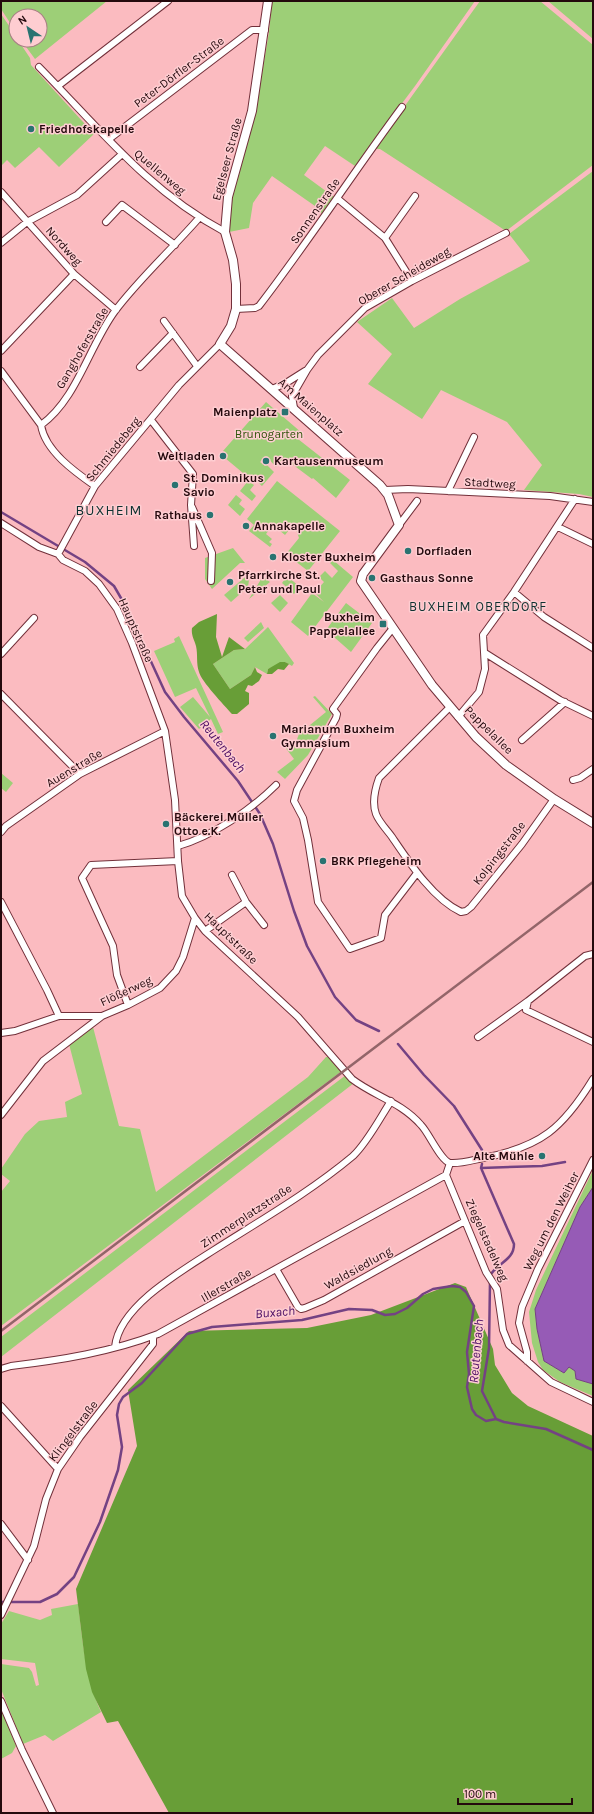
<svg xmlns="http://www.w3.org/2000/svg" width="594" height="1814" font-family="Karla,sans-serif">
<style>
.green{fill:#9dcf77}
.forest{fill:#689e37}
.water{fill:#965bb6;stroke:#744283}
.lines{fill:none;stroke-linecap:round;stroke-linejoin:round}
.stream{stroke:#744283;stroke-width:2.5}
.street-casing{stroke:#72303a;stroke-width:8}
.secondary-casing{stroke:#72303a;stroke-width:10}
.street{stroke:#fff;stroke-width:6}
.secondary{stroke:#fff;stroke-width:8}
.rail{stroke:#936569;stroke-width:2.5}
.poi-dot{fill:#297371;stroke:#fecdd1;stroke-width:1.5}
.labels{text-anchor:middle;dominant-baseline:central;stroke-width:3;stroke-linejoin:round;paint-order:stroke}
.street-label{font-size:12px;fill:#24090d;stroke:#fecdd1}
.poi-label{font-size:12px;font-weight:bold;fill:#24090d;stroke:#fecdd1;text-anchor:start}
.park-label{font-size:12px;fill:#32560d;stroke:#fecdd1}
.neighbourhood-label{font-size:13px;letter-spacing:1px;fill:#0f3231;stroke:#fecdd1}
.water-label{font-size:13px;font-style:italic;fill:#490c63;stroke:#fecdd1}
.quarter-label{font-size:14px;letter-spacing:1px;fill:#0f3231;stroke:#fecdd1}
</style>
<rect width="100%" height="100%" fill="#fbbbc0"/>
<!-- green -->
<path class="green" d="M 1,1 L 107,1 L 35,59 L 21,40 L 40,40 L 40,16 L 16,16 L 16,32 L 1,9 Z
M 272,1 L 475,1 L 415,86 L 355,166 L 325,146 L 304,175 L 334,197 L 322,214 L 315,206 L 272,176 L 253,203 L 249,228 L 229,232 L 231,198 L 255,115 L 269,32 Z
M 480,1 L 540,1 L 593,45 L 593,165 L 506,231 L 380,149 L 374,149 Z
M 548,1 L 593,1 L 593,39 Z
M 1,14 L 16,36 L 16,40 L 18,40 L 30,58 L 31,65 L 94,134 L 59,167 L 39,147 L 15,168 L 7,160 L 1,166 Z
M 593,171 L 593,497 L 579,494 L 524,490 L 542,465 L 507,422 L 441,390 L 422,419 L 368,384 L 392,354 L 357,322 L 392,298 L 414,328 L 460,299 L 530,261 L 509,234 Z
M 266,402 L 302,433 L 298,439 L 350,480 L 336,498 L 313,478 L 312,479 L 284,458 L 276,467 L 266,456 L 260,462 L 265,466 L 267,465 L 274,472 L 262,486 L 251,476 L 249,478 L 225,458 L 228,455 L 223,451 Z
M 248,481 L 254,485 L 250,490 L 256,496 L 252,501 L 240,491 Z
M 277,481 L 340,531 L 308,571 L 286,554 L 299,538 L 297,532 L 294,529 L 289,530 L 285,535 L 273,525 L 266,534 L 272,539 L 269,542 L 272,544 L 270,547 L 249,531 L 254,525 L 247,519 Z
M 236,495 L 242,500 L 239,504 L 245,509 L 240,516 L 228,505 Z
M 233,548 L 245,563 L 240,563 L 212,589 L 205,579 L 205,558 Z
M 333,560 L 353,577 L 308,636 L 291,622 L 312,593 L 324,602 L 310,588 L 311,587 L 316,591 L 324,582 L 319,577 L 325,571 L 332,578 L 338,571 L 330,563 Z
M 250,573 L 248,587 L 231,602 L 224,595 Z
M 263,576 L 270,582 L 249,599 Z
M 287,576 L 300,587 L 294,594 L 282,583 Z
M 280,595 L 288,603 L 280,612 L 271,603 Z
M 346,603 L 372,623 L 351,652 L 326,630 Z
M 261,622 L 264,628 L 248,642 L 244,638 Z
M 268,627 L 294,663 L 292,666 L 285,662 L 268,669 L 267,674 L 255,667 L 251,675 L 230,689 L 213,664 L 234,650 L 245,649 Z
M 179,636 L 223,732 L 218,734 L 211,719 L 199,729 L 180,707 L 193,697 L 210,717 L 196,688 L 175,697 L 154,651 L 175,642 L 174,639 Z
M 315,696 L 332,714 L 308,755 L 285,779 L 277,772 L 294,759 L 285,747 L 296,742 L 299,734 L 326,712 L 313,697 Z
M 1,773 L 13,783 L 6,792 L 1,788 Z
M 93,1027 L 119,1126 L 140,1129 L 156,1192 L 308,1077 L 326,1057 L 329,1057 L 342,1071 L 1,1326 L 1,1192 L 10,1181 L 1,1174 L 1,1169 L 25,1134 L 39,1121 L 67,1117 L 65,1102 L 82,1094 L 69,1044 Z
M 346,1075 L 354,1083 L 1,1357 L 1,1337 Z
M 593,1170 L 593,1187 L 580,1207 L 535,1309 L 537,1329 L 544,1361 L 564,1373 L 569,1367 L 575,1371 L 576,1379 L 593,1384 L 593,1396 L 560,1382 L 543,1370 L 538,1362 L 532,1343 L 529,1312 L 536,1290 Z
M 78,1604 C 83,1644 85,1675 101,1712 L 53,1741 L 45,1735 L 23,1744 L 1,1689 L 1,1664 L 29,1668 L 32,1672 L 36,1686 L 39,1685 L 35,1663 L 1,1659 L 1,1624 L 9,1611 L 40,1620 L 52,1615 L 51,1609 Z
M 1,1708 L 16,1746 L 12,1753 L 1,1759 Z"/>
<!-- forest -->
<path class="forest" d="M 217,614 L 216,637 L 222,657 L 229,637 L 245,649 L 234,650 L 213,664 L 230,689 L 251,675 L 255,667 L 257,672 L 262,675 L 259,681 L 252,686 L 248,685 L 245,691 L 249,693 L 249,704 L 237,714 L 232,714 C 224,705 201,681 199,672 C 196,663 198,655 196,646 C 194,639 191,635 192,628 L 199,622 Z
M 280,662 L 285,662 L 289,664 L 284,670 L 278,669 L 272,674 L 267,674 L 268,669 Z
M 455,1283 L 466,1287 L 493,1349 L 495,1365 L 512,1393 L 528,1406 L 593,1436 L 593,1813 L 169,1813 L 118,1721 L 107,1723 L 92,1692 L 86,1669 L 76,1589 L 137,1446 L 128,1390 L 189,1331 L 307,1328 L 371,1315 Z"/>
<!-- water -->
<path class="water" d="M 593,1187 L 593,1384 L 576,1379 L 575,1371 L 569,1367 L 564,1373 L 544,1361 L 537,1329 L 535,1309 L 580,1207 Z"/>
<g class="lines">
<!-- stream -->
<path class="stream" d="M 1,512 L 85,562 L 114,586 L 125,605 L 165,692 L 184,717 L 238,781 L 260,814 L 273,844 L 294,911 L 307,946 L 335,997 L 356,1020 L 379,1031
M 398,1044 L 424,1075 L 454,1106 L 482,1150
M 482,1164 L 481,1168 L 514,1244 C 514,1260 499,1262 491,1274
M 481,1168 L 542,1166 L 565,1162
M 490,1281 L 489,1348 L 482,1391 L 496,1419
M 1,1602 L 40,1602 L 57,1594 L 74,1577 L 100,1522 L 118,1470 L 122,1447 L 117,1415 L 119,1404 L 123,1397 L 142,1383 L 187,1334 L 212,1327 L 302,1320 L 349,1309 L 372,1310 L 385,1315 L 395,1314 L 407,1308 L 423,1294 L 433,1289 L 452,1286 L 460,1287 L 466,1292 L 474,1306 L 467,1352 L 469,1374 L 467,1387 L 472,1409 L 476,1415 L 486,1421 L 496,1419 L 504,1422 L 546,1429 L 593,1450"/>
<defs>
<path id="street" d="M 39,67 C 99,128 148,191 225,232
M 58,86 L 168,1
M 109,139 L 252,30 L 265,30
M 1,192 L 74,274 L 116,310
M 338,199 L 385,238 L 412,281
M 106,222 L 122,205 L 175,245
M 385,238 L 415,196
M 1,243 L 27,222 L 77,195 L 121,155
M 236,309 L 255,308 L 259,306 C 309,241 353,173 402,107
M 164,321 L 197,366
M 1,351 L 74,274
M 140,367 L 173,333
M 1,371 L 41,425 C 45,451 75,472 95,486
M 272,389 L 286,383 L 305,371
M 294,408 L 292,396 L 307,370 L 318,355 L 365,308 L 412,281 L 506,233
M 151,420 L 193,474 L 191,505 L 194,546
M 41,425 C 77,399 89,346 115,311 C 139,279 173,248 199,218
M 385,490 L 408,489 L 550,496 L 593,502
M 448,491 L 474,437
M 192,507 L 212,553 L 211,581
M 1,523 L 39,547 L 58,554 L 63,560 L 85,571 L 99,584 L 117,609 L 132,643 L 165,731 L 175,800 L 178,861 L 182,896 L 195,918 L 205,931 L 298,1017 L 352,1079 C 374,1096 401,1102 421,1125 C 429,1133 440,1160 450,1163
M 399,525 L 417,501
M 558,527 L 593,544
M 58,554 L 95,486 L 179,385 L 220,344
M 514,592 L 544,617 L 593,648
M 393,628 L 377,648 L 333,709 L 337,714 L 336,718 L 297,790 L 294,801 L 303,818 L 308,840 L 318,902 L 350,949 L 381,938 L 385,915 L 417,873
M 485,653 L 560,700 L 593,716
M 1,654 L 34,618
M 1,694 L 80,774
M 450,707 L 379,778 C 375,789 372,803 376,814 C 379,822 387,830 392,837 C 409,862 433,899 461,912 L 466,911 L 471,907 L 522,844 L 554,799
M 458,717 L 479,692 L 485,669 L 483,635 L 514,592 L 575,499
M 522,740 L 565,702
M 573,780 L 580,778 L 593,769
M 1,832 L 6,826 L 80,774 L 165,731
M 178,846 C 211,837 251,810 276,785
M 232,875 L 246,902 L 264,925
M 1,902 L 47,990 L 59,1016
M 205,931 L 246,902
M 593,954 L 585,956 L 528,1001 L 526,1010 L 593,1042
M 128,1005 L 117,975 L 113,946 L 82,878 L 91,865 L 178,861
M 1,1033 L 15,1031 L 59,1016 L 102,1016 L 128,1005 L 160,988 L 176,971 L 183,957 L 195,918
M 478,1037 L 528,1001
M 1,1115 L 43,1061 L 102,1016
M 450,1163 L 446,1175 L 486,1272 L 497,1289 L 503,1330 L 509,1345 L 551,1382 L 593,1402
M 450,1163 C 461,1164 473,1160 483,1158 C 541,1147 563,1128 593,1079
M 276,1269 L 298,1307 L 301,1309 L 305,1308 L 324,1300 L 465,1221
M 115,1347 C 117,1326 134,1308 149,1295 C 169,1278 192,1264 214,1250 C 261,1220 310,1192 353,1156 C 367,1143 380,1118 391,1101
M 527,1361 L 527,1352 L 519,1323 L 522,1307 L 538,1269 L 593,1160
M 1,1369 L 11,1366 C 61,1360 111,1352 158,1334 L 446,1175
M 1,1406 L 58,1469
M 1,1524 L 28,1560
M 1,1615 L 34,1546 L 46,1499 L 58,1469 L 80,1437 L 153,1344 L 153,1337
M 1,1701 L 22,1750 L 53,1813"/>
<path id="secondary" d="M 268,1 L 252,111 L 228,197 L 225,232 L 233,260 L 236,284 L 236,309 L 231,326 L 220,344 L 380,485 L 388,495 L 399,525 L 363,574 L 361,581 L 432,685 L 476,737 L 506,765 L 554,799 L 593,823"/>
</defs>
<!-- street casing -->
<use href="#street" class="street-casing"/>
<!-- secondary casing -->
<use href="#secondary" class="secondary-casing"/>
<!-- street -->
<use href="#street" class="street"/>
<!-- secondary -->
<use href="#secondary" class="secondary"/>
<!-- rail -->
<path class="rail" d="M 1,1331 L 593,882"/>
</g>
<!-- markers -->
<g class="poi-dot">
<circle cx="31" cy="129" r="4"/>
<rect x="281" y="408" width="8" height="8" rx="2"/>
<circle cx="223" cy="456" r="4"/>
<circle cx="266" cy="461" r="4"/>
<circle cx="175" cy="485" r="4"/>
<circle cx="210" cy="515" r="4"/>
<circle cx="246" cy="526" r="4"/>
<circle cx="408" cy="551" r="4"/>
<circle cx="273" cy="557" r="4"/>
<circle cx="372" cy="578" r="4"/>
<circle cx="230" cy="582" r="4"/>
<rect x="379" y="620" width="8" height="8" rx="2"/>
<circle cx="273" cy="736" r="4"/>
<circle cx="166" cy="824" r="4"/>
<circle cx="323" cy="861" r="4"/>
<circle cx="542" cy="1156" r="4"/>
</g>
<g class="labels">
<!-- street labels -->
<g class="street-label">
<text transform="translate(179 72) rotate(-37)">Peter-Dörfler-Straße</text>
<text transform="translate(227 159) rotate(-75)">Egelseer Straße</text>
<text transform="translate(160 172) rotate(40)">Quellenweg</text>
<text transform="translate(315 211) rotate(-55)">Sonnenstraße</text>
<text transform="translate(64 246) rotate(48)">Nordweg</text>
<text transform="translate(404 276) rotate(-30)">Oberer Scheideweg</text>
<text transform="translate(82 348) rotate(-60)">Ganghoferstraße</text>
<text transform="translate(311 407) rotate(41)">Am Maienplatz</text>
<text transform="translate(113 449) rotate(-51)">Schmiedeberg</text>
<text transform="translate(490 483) rotate(3)">Stadtweg</text>
<text transform="translate(136 630) rotate(66)">Hauptstraße</text>
<text transform="translate(489 730) rotate(45)">Pappelallee</text>
<text transform="translate(74 768) rotate(-31)">Auenstraße</text>
<text transform="translate(499 853) rotate(-52)">Kolpingstraße</text>
<text transform="translate(231 938) rotate(44)">Hauptstraße</text>
<text transform="translate(126 991) rotate(-25)">Flößerweg</text>
<text transform="translate(246 1216) rotate(-33)">Zimmerplatzstraße</text>
<text transform="translate(551 1221) rotate(-63)">Weg um den Weiher</text>
<text transform="translate(487 1240) rotate(66)">Ziegelstadelweg</text>
<text transform="translate(358 1268) rotate(-29)">Waldsiedlung</text>
<text transform="translate(226 1285) rotate(-30)">Illerstraße</text>
<text transform="translate(73 1431) rotate(-53)">Klingelstraße</text>
</g>
<!-- poi labels -->
<g class="poi-label">
<text x="39" y="129">Friedhofskapelle</text>
<text x="277" y="412" text-anchor="end">Maienplatz</text>
<text x="215" y="456" text-anchor="end">Weltladen</text>
<text x="274" y="461">Kartausenmuseum</text>
<text x="183" y="478">St. Dominikus<tspan x="183" dy="14">Savio</tspan></text>
<text x="202" y="515" text-anchor="end">Rathaus</text>
<text x="254" y="526">Annakapelle</text>
<text x="416" y="551">Dorfladen</text>
<text x="281" y="557">Kloster Buxheim</text>
<text x="238" y="575">Pfarrkirche St.<tspan x="238" dy="14">Peter und Paul</tspan></text>
<text x="380" y="578">Gasthaus Sonne</text>
<text x="375" y="617" text-anchor="end">Buxheim<tspan x="375" dy="14">Pappelallee</tspan></text>
<text x="281" y="729">Marianum Buxheim<tspan x="281" dy="14">Gymnasium</tspan></text>
<text x="174" y="817">Bäckerei Müller<tspan x="174" dy="14">Otto e.K.</tspan></text>
<text x="331" y="861">BRK Pflegeheim</text>
<text x="534" y="1156" text-anchor="end">Alte Mühle</text>
</g>
<!-- park labels -->
<g class="park-label">
<text x="269" y="434">Brunogarten</text>
</g>
<!-- neighbourhood labels -->
<g class="neighbourhood-label">
<text x="478" y="606">BUXHEIM OBERDORF</text>
</g>
<!-- water labels -->
<g class="water-label">
<text transform="translate(223 746) rotate(51)">Reutenbach</text>
<text transform="translate(275 1312) rotate(-5)">Buxach</text>
<text transform="translate(476 1351) rotate(-85)">Reutenbach</text>
</g>
<!-- quarter labels -->
<g class="quarter-label">
<text x="109" y="510">BUXHEIM</text>
</g>
</g>
<!-- border -->
<rect width="594" height="1814" fill="none" stroke="#24090d" stroke-width="4"/>
<!-- north arrow -->
<g transform="translate(28 28) rotate(325)"><circle r="19" fill="#fecdd1" stroke="#a77f83"/>
<path d="M0-3L7 15L0 10L-7 15Z" fill="#297371"/>
<text y="-6" font-size="11" font-weight="bold" text-anchor="middle" fill="#24090d">N</text>
</g>
<!-- scale -->
<path d="M458 1798v6h114v-6" fill="none" stroke="#24090d" stroke-width="2"/>
<text x="464" y="1798" font-size="12" fill="#24090d" stroke="#fecdd1" stroke-width="3" paint-order="stroke">100 m</text>
</svg>
